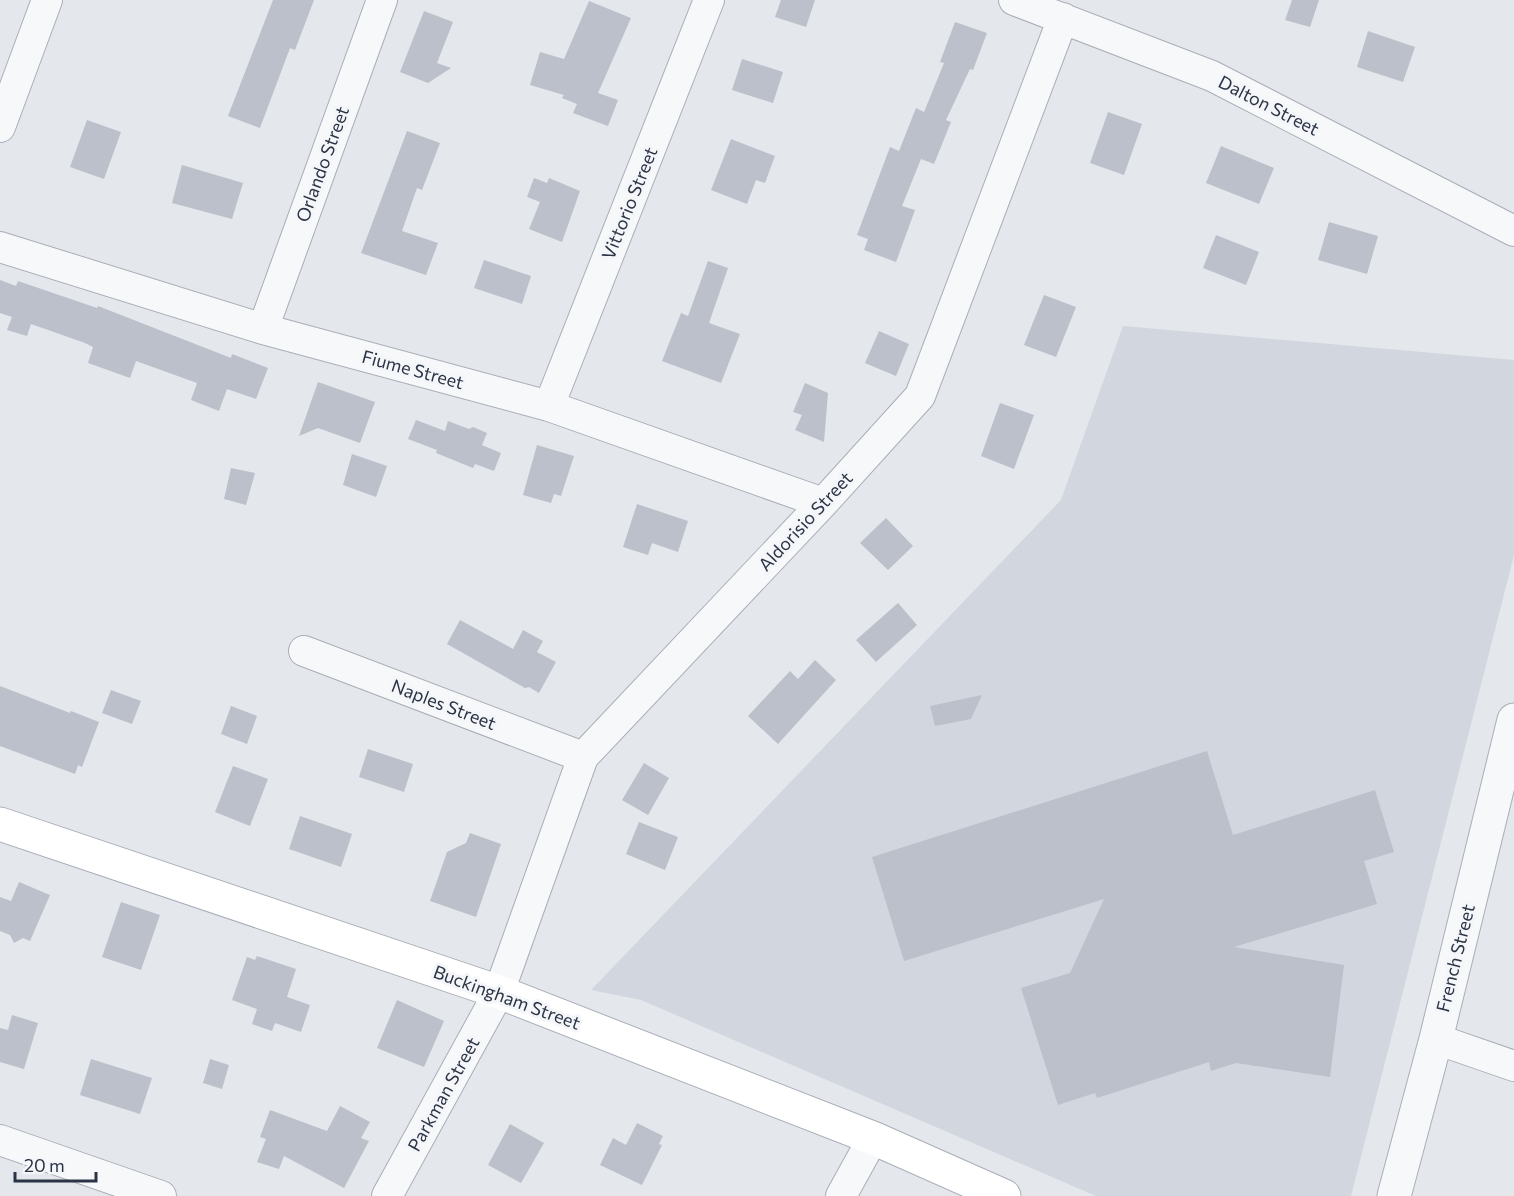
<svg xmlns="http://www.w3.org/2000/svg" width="1514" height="1196" font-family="Commissioner,sans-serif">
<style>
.built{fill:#d2d6de}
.building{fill:#bbc0ca}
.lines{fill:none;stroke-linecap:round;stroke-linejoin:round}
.minor-casing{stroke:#a9aeb7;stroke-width:32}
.tertiary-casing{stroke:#a9aeb7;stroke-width:35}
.secondary-casing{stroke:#a9aeb7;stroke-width:35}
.minor{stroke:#f7f8fa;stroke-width:30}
.tertiary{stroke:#f7f8fa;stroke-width:33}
.secondary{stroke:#fff;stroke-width:33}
.labels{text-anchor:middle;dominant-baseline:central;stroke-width:6;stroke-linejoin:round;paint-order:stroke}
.street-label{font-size:18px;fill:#2b3445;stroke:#f4f6f9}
</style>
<rect width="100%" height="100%" fill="#e4e7ec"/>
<!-- built -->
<path class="built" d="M 1123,326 L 1514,360 L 1514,555 L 1351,1196 L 1096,1196 L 641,1000 L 591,990 L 1061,500 Z"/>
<!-- building -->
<path class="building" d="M 273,0 L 314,0 L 295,50 L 290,48 L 260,128 L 228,116 Z
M 781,0 L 815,0 L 806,27 L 775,17 Z
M 1292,0 L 1319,0 L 1310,27 L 1285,20 Z
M 589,1 L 631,18 L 598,93 L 618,100 L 608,126 L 573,113 L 577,104 L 562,98 L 564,95 L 530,85 L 540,52 L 564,59 Z
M 424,11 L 453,22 L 437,63 L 451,68 L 428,83 L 400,72 Z
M 955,22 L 987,33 L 973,70 L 970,69 L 946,120 L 951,122 L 934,164 L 921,159 L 902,206 L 915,210 L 896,262 L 864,250 L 868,239 L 857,235 L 890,147 L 899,151 L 916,108 L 924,112 L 944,63 L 940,62 Z
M 1368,31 L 1415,47 L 1403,82 L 1357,67 Z
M 742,59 L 783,72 L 773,103 L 732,90 Z
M 1108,112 L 1142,124 L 1124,175 L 1090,163 Z
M 87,120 L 121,132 L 104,179 L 70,167 Z
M 407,131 L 440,143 L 422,190 L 417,188 L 402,231 L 438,243 L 426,275 L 361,253 Z
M 731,139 L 775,156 L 765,183 L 756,180 L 747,204 L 711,190 Z
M 1221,146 L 1274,168 L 1259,204 L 1206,183 Z
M 182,165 L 243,183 L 232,219 L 172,203 Z
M 534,178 L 547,183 L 549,178 L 580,191 L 562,242 L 529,229 L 540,202 L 527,197 Z
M 1329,222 L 1378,236 L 1367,274 L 1318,260 Z
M 1216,235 L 1259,252 L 1246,285 L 1203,268 Z
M 484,260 L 531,276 L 522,304 L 474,288 Z
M 708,261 L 728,268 L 709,323 L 740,334 L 721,383 L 662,361 L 681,313 L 688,316 Z
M 0,280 L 16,286 L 18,281 L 97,308 L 98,306 L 231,358 L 232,354 L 268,368 L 256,399 L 227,389 L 219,411 L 191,400 L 197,383 L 136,361 L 130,378 L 88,363 L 93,347 L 85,343 L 31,324 L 27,336 L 7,330 L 12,317 L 0,313 Z
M 1044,295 L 1076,307 L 1056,357 L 1024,345 Z
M 879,331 L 909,344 L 896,376 L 865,363 Z
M 318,382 L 375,402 L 360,443 L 318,428 L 299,436 Z
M 805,383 L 828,393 L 824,442 L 795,430 L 802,415 L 793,412 Z
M 1000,403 L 1034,415 L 1014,469 L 981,456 Z
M 416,420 L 445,431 L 448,421 L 469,429 L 473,427 L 487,433 L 482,445 L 501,453 L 494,471 L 475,464 L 473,468 L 436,453 L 437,450 L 408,439 Z
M 537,445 L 574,456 L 561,496 L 554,494 L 551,503 L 523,495 Z
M 352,454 L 387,466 L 376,497 L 343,485 Z
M 231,468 L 255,473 L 246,505 L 224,499 Z
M 637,504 L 688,521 L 678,552 L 652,543 L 648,555 L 623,547 Z
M 886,518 L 913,546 L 888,570 L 860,543 Z
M 898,603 L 917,625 L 876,662 L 856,640 Z
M 460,620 L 513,649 L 523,630 L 543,641 L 537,652 L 556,662 L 539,693 L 529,687 L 525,688 L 447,644 Z
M 815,660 L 836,680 L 778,744 L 748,716 L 790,671 L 798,679 Z
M 0,686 L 70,713 L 71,711 L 99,722 L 82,767 L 78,765 L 75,774 L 0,746 Z
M 111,690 L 141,701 L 132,724 L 102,713 Z
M 982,695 L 971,719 L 935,726 L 930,706 Z
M 231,706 L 257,716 L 247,744 L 221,734 Z
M 368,749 L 413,764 L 404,792 L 359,777 Z
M 1207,751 L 1233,835 L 1375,790 L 1394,852 L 1364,861 L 1377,904 L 1234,947 L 1344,965 L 1330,1077 L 1236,1063 L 1211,1071 L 1209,1062 L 1097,1098 L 1095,1093 L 1058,1105 L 1021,988 L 1070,973 L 1104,899 L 904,961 L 872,857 Z
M 644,763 L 669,778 L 648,815 L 622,800 Z
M 233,766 L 268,779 L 250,826 L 215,812 Z
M 300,816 L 352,834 L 341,867 L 289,849 Z
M 639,822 L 678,837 L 665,870 L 626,854 Z
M 470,833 L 501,844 L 476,917 L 430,901 L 447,852 L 466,843 Z
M 19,882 L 50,895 L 30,941 L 23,938 L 14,943 L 10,935 L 0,931 L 0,897 L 11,901 Z
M 121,902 L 160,915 L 141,970 L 102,957 Z
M 257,956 L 296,969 L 287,997 L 310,1005 L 301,1032 L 275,1023 L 272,1031 L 252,1024 L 257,1009 L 232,1000 L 247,957 L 255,960 Z
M 397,1000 L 444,1021 L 424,1067 L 377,1048 Z
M 12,1015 L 38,1023 L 24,1069 L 0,1062 L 0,1028 L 8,1030 Z
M 91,1059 L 152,1078 L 140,1114 L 80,1095 Z
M 210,1059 L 229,1065 L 222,1089 L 203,1083 Z
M 340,1106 L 370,1122 L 361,1138 L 369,1141 L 344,1188 L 284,1156 L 279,1169 L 257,1162 L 266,1139 L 260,1137 L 270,1110 L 327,1131 Z
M 637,1123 L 663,1136 L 659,1144 L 662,1145 L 642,1185 L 600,1165 L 613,1138 L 626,1145 Z
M 510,1124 L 544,1143 L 521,1183 L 488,1165 Z"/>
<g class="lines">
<defs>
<path id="minor" d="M 1014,0 L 1212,76 L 1514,231
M 0,127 L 47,0
M 0,247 L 263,329 L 549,406 L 823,503
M 263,329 L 382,0
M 549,406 L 709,0
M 304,651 L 583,757
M 1436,1039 L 1514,1066
M 0,1140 L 161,1196
M 387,1196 L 499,992 L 583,757 L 823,503 L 920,396 L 1063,18
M 841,1196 L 873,1138"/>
<path id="tertiary" d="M 1394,1196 L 1436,1039 L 1514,720"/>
<path id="secondary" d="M 0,824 L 499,992 L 873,1138 L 1004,1196"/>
</defs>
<!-- minor casing -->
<use href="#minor" class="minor-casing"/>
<!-- tertiary casing -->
<use href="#tertiary" class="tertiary-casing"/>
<!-- secondary casing -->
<use href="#secondary" class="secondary-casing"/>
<!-- minor -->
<use href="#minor" class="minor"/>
<!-- tertiary -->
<use href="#tertiary" class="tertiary"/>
<!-- secondary -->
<use href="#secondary" class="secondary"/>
</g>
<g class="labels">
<!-- street labels -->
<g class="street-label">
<text transform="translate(1269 105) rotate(27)">Dalton Street</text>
<text transform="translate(322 164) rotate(-70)">Orlando Street</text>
<text transform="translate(629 203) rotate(-68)">Vittorio Street</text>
<text transform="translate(413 369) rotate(15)">Fiume Street</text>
<text transform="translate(805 521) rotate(-47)">Aldorisio Street</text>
<text transform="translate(444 704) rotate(21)">Naples Street</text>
<text transform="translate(1455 958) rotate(-76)">French Street</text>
<text transform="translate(507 997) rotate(20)">Buckingham Street</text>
<text transform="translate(443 1094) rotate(-61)">Parkman Street</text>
</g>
</g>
<!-- scale -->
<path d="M15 1172v9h81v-9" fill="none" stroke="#2b3445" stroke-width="3"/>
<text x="24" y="1172" font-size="18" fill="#2b3445" stroke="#f4f6f9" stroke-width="4.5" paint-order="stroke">20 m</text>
</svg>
